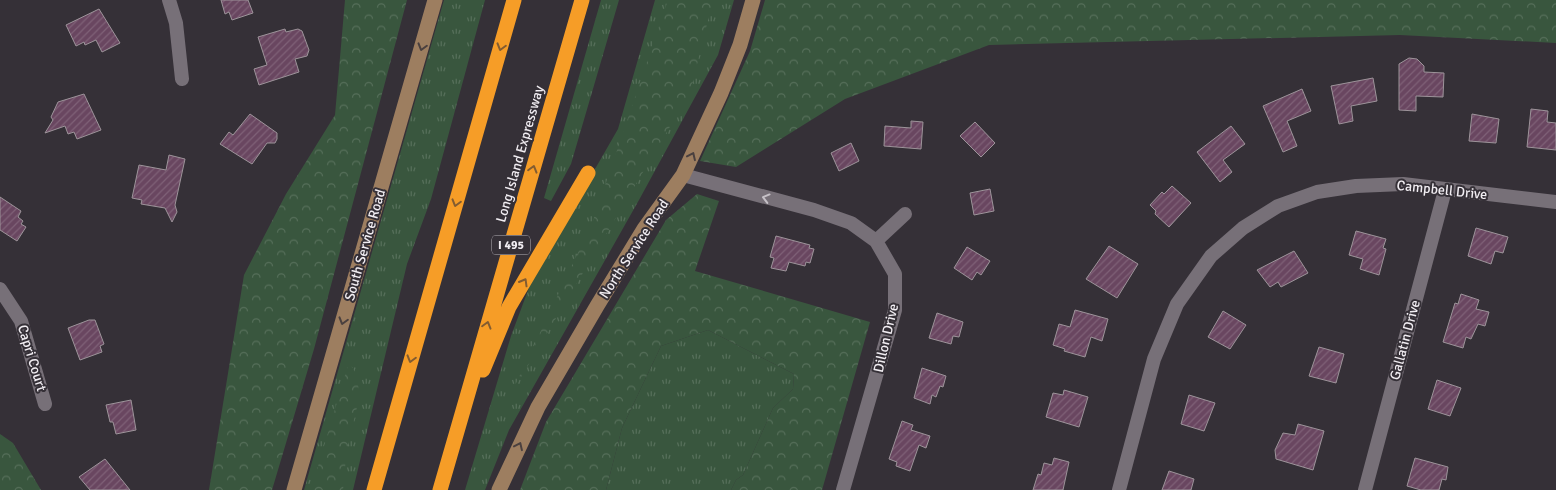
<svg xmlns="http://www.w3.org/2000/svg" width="1556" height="490" font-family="Signika,sans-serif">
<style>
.grass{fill:url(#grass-tufts)}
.forest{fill:url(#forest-crowns)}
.building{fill:url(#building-hatch);stroke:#9d949a}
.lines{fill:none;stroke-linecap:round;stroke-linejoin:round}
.street{stroke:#777078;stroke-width:14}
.secondary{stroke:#9d7e60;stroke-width:15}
.highway{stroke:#f69d27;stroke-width:15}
.oneway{stroke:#4a403f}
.oneway2{stroke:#825c31}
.oneway3{stroke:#c6c1c7}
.labels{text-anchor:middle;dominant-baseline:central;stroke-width:4;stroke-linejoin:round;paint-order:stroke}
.shield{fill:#353037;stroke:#b9b4ba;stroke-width:1}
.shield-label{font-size:12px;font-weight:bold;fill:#f1edf2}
.street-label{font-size:14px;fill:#f1edf2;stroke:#353037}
</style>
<defs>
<pattern id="grass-tufts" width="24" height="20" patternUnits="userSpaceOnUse" patternTransform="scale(1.25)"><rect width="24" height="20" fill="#39563e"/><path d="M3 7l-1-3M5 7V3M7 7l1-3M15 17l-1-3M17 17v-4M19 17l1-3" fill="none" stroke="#566f5a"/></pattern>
<pattern id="forest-crowns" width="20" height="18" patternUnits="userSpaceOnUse" patternTransform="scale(1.25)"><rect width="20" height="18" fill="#39563e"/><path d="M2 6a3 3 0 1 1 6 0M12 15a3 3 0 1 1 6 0" fill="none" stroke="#566f5a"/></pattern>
<pattern id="building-hatch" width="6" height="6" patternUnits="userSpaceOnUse" patternTransform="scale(1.25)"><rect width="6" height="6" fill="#694660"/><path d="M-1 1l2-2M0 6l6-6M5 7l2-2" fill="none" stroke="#7f6177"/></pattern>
</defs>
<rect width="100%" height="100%" fill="#353037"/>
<!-- grass -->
<path class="grass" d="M 444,0 L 485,0 L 431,199 L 407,264 L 353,490 L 304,490 Z
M 601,0 L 619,0 L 571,164 L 551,201 L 544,198 Z
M 655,0 L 734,0 L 718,55 L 639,200 L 509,430 L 485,490 L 465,490 L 511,336 L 533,277 L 618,129 Z
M 708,330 L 794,374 L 793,389 L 773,408 L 743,475 L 736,480 L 731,490 L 606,490 L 622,428 L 661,346 Z"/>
<!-- forest -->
<path class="forest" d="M 345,0 L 407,0 L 314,349 L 272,490 L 209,490 L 244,275 L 286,194 L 335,115 Z
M 668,0 L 713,0 L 690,93 L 511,394 L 593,221 Z
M 765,0 L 1556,0 L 1556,43 L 1400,35 L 989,45 L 845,99 L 736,167 L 700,161 L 750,51 Z
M 697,194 L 719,201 L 695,271 L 870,322 L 822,490 L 731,490 L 736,480 L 743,475 L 773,408 L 793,389 L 794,374 L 708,330 L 661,346 L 622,428 L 606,490 L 520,490 L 546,422 L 666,220 Z
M 349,362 C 368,388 354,415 348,444 C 345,459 345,475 343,490 L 311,490 Z
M 0,434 L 13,443 L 41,490 L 0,490 Z"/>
<!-- building -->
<path class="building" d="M 221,0 L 248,0 L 253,13 L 232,20 L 229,12 L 225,14 Z
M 99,9 L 120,43 L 102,52 L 96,40 L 85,45 L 84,42 L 76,46 L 66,25 Z
M 285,29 L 286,32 L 298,29 L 302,31 L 309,50 L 307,56 L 295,59 L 299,72 L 259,85 L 254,69 L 267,65 L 258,37 Z
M 1409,58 L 1417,59 L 1424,66 L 1424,72 L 1444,73 L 1443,97 L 1416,96 L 1416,111 L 1399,110 L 1399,64 Z
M 1373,78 L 1377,101 L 1351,106 L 1353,121 L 1339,124 L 1331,86 Z
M 1302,89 L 1311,111 L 1287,121 L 1297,146 L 1283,152 L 1263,106 Z
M 84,94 L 101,130 L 77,139 L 74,132 L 68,134 L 65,126 L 45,133 L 53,120 L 51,117 L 58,102 Z
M 1531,109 L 1548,111 L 1547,122 L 1556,123 L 1556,150 L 1527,147 Z
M 250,114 L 277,133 L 277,139 L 275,143 L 267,143 L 252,164 L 220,144 L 229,132 L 233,135 Z
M 1472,114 L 1499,119 L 1496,143 L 1469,141 Z
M 911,121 L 923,122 L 921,149 L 884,146 L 885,126 L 911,128 Z
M 975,122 L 995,143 L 981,157 L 960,136 Z
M 1231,126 L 1245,144 L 1223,160 L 1232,172 L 1220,182 L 1197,152 Z
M 851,143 L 859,161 L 839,171 L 831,153 Z
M 169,155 L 185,159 L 175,205 L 177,212 L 172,222 L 165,208 L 141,204 L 142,200 L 132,198 L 139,165 L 166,170 Z
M 1172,186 L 1191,203 L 1169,227 L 1155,214 L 1156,211 L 1150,205 L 1162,192 L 1164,194 Z
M 990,189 L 994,211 L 974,215 L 970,193 Z
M 0,197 L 21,211 L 18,217 L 23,221 L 21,224 L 26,227 L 17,241 L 0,230 Z
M 1476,228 L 1508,237 L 1503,253 L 1495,251 L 1491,264 L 1468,256 Z
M 1356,231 L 1386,239 L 1383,248 L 1386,249 L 1379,275 L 1360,269 L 1363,259 L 1349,255 Z
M 776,236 L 810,245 L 809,248 L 814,249 L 810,263 L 806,262 L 805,266 L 789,262 L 786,271 L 771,268 L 774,258 L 770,257 Z
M 1109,246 L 1138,264 L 1117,298 L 1086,279 Z
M 967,247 L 990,261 L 981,275 L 977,272 L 972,280 L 954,268 Z
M 1294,251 L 1308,273 L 1281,287 L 1278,282 L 1270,287 L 1257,270 Z
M 1461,294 L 1479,300 L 1476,309 L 1489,312 L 1485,326 L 1478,324 L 1471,339 L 1466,337 L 1463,348 L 1443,342 L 1455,303 L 1458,304 Z
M 1075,310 L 1108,319 L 1102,341 L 1091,337 L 1085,357 L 1064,351 L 1065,349 L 1053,345 L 1059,324 L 1070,327 Z
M 1223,311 L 1246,325 L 1230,349 L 1208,337 Z
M 937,313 L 963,322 L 959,337 L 953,336 L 951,344 L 929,338 Z
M 89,320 L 95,320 L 104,344 L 100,346 L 102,352 L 80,360 L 68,328 Z
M 1319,347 L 1344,354 L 1336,383 L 1309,376 Z
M 922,368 L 946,376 L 943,387 L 940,386 L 936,397 L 932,395 L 930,404 L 914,398 Z
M 1437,380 L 1461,388 L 1450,416 L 1428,409 Z
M 1064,390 L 1088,397 L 1079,427 L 1046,417 L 1053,393 L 1063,395 Z
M 1189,395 L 1215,403 L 1204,431 L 1181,424 Z
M 131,400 L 136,430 L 116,434 L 113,422 L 110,422 L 106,405 Z
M 902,421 L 913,425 L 911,430 L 930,436 L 926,448 L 919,445 L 910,471 L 896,466 L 897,462 L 889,459 Z
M 1298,424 L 1324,431 L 1313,470 L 1276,459 L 1275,450 L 1283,433 L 1295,435 Z
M 1054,458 L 1069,462 L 1063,490 L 1033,490 L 1038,474 L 1041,475 L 1044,463 L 1052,465 Z
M 1415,458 L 1448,467 L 1446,480 L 1442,479 L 1439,490 L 1421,490 L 1407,486 Z
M 105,459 L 130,490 L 90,490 L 79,477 Z
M 1169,471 L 1194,479 L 1191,490 L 1162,490 Z"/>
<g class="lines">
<!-- street -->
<path class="street" d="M 169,0 L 176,23 L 182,79
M 683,175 L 814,210 L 851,223 L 876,241 L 895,274 L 895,310 L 843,490
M 876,241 L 905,214
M 0,289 L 21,321 L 45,404
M 1119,490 L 1154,359 L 1177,304 L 1211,256 L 1243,228 L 1278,206 L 1317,192 L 1356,186 L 1403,184 L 1556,202
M 1365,490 L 1445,190"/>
<!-- secondary -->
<path class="secondary" d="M 294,490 L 435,0
M 499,490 L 538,407 L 597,306 L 644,229 L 683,175 L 721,93 L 740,45 L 753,0"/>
<!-- highway -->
<path class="highway" d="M 483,370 L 509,307 L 588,173
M 374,490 L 514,0
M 440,490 L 582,0"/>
</g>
<!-- one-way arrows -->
<defs><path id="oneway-chevron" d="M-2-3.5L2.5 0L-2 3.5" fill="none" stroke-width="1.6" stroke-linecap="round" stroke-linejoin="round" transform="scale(1.25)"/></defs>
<g class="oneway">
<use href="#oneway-chevron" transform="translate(422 47) rotate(106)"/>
<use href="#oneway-chevron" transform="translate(692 156) rotate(-65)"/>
<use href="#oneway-chevron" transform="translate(343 321) rotate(106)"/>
<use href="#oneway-chevron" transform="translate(519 446) rotate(-65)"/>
</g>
<g class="oneway2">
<use href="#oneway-chevron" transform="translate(501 47) rotate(106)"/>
<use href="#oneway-chevron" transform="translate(533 169) rotate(-74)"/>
<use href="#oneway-chevron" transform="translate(456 203) rotate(106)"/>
<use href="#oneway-chevron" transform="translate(524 282) rotate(-60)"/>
<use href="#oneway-chevron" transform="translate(487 325) rotate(-74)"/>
<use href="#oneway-chevron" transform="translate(411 359) rotate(106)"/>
</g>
<use class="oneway3" href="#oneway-chevron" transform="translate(766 198) rotate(-165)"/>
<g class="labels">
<!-- shield labels -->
<rect class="shield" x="492" y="235.5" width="38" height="19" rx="4"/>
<g class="shield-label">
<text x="511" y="245">I 495</text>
</g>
<!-- street labels -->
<g class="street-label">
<text transform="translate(520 154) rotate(-74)">Long Island Expressway</text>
<text transform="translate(1442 190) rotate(6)">Campbell Drive</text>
<text transform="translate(365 245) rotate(-74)">South Service Road</text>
<text transform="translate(634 249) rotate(-57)">North Service Road</text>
<text transform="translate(886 338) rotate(-77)">Dillon Drive</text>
<text transform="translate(1405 340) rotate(-75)">Gallatin Drive</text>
<text transform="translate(32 358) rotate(73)">Capri Court</text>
</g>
</g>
</svg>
